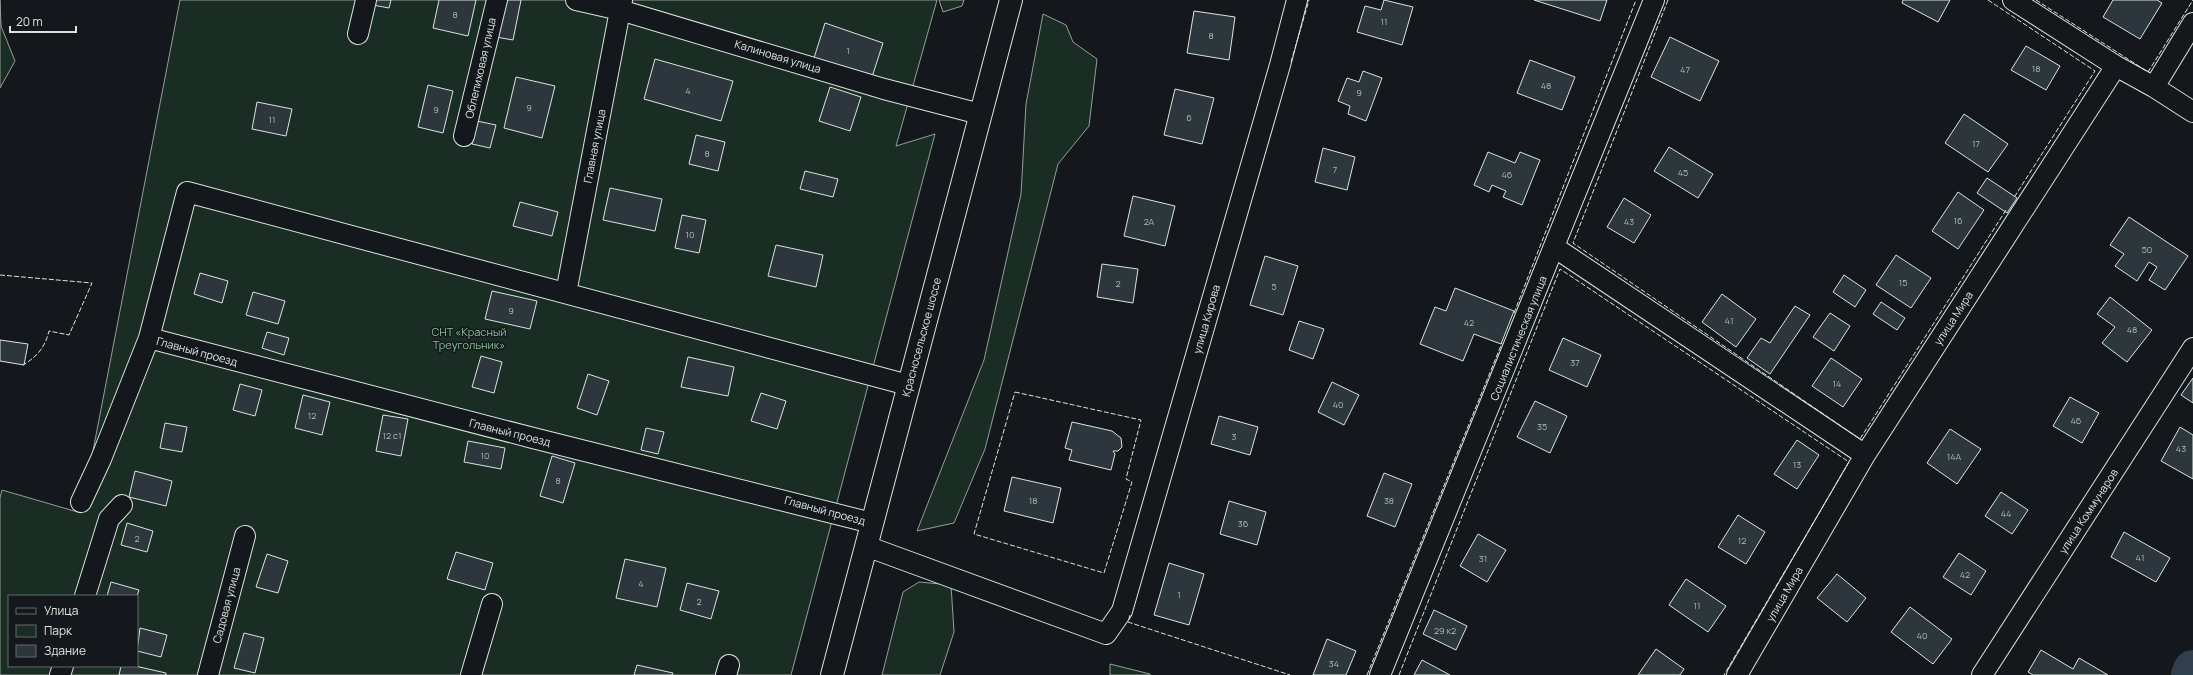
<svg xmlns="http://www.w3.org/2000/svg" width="2193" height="675" font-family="Manrope,sans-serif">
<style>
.green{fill:#1a2d24;stroke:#939e99;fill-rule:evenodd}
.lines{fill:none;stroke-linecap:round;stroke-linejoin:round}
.river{stroke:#2f3f4d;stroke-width:40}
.building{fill:#2c363c;stroke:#d8e6dc}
.minor-casing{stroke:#d8e6dc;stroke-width:22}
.trunk-casing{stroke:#d8e6dc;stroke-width:24}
.minor{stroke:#14181c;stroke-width:20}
.trunk{stroke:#14181c;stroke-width:22}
.fence{stroke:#d8e6dc;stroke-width:1;stroke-dasharray:5 2;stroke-linecap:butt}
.labels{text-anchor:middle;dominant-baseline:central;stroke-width:3;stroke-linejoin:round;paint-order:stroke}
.number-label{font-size:9px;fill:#adbab4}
.street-label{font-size:11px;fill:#d8e6dc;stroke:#14181c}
.park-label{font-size:11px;fill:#8ac095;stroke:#14181c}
</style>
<rect width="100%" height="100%" fill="#14181c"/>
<!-- green -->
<path class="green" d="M 0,0 L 1,26 L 15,61 L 0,88 Z
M 180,0 L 937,0 L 896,146 L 935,134 L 791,675 L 0,675 L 0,498 L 2,490 L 81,513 ZM 9,596 L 137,596 L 137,666 L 9,666 Z
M 939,0 L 964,0 L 962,6 L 943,12 Z
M 1043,14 L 1066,25 L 1073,42 L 1097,59 L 1089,126 L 1058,164 L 985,449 L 954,523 L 917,531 L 984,360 L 1021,194 L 1026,104 Z
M 919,582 L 951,585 L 954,632 L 940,675 L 882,675 L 903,592 Z
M 1110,664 L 1150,674 L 1150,675 L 1110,675 Z"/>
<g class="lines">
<!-- river -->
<path class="river" d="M 2191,675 L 2193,670"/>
</g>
<!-- building -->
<path class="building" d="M 374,0 L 391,0 L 389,8 L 373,5 Z
M 439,0 L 476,0 L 468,36 L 433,28 Z
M 504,0 L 521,0 L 513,40 L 496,37 Z
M 1384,0 L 1413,7 L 1402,45 L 1357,32 L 1365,6 L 1381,10 Z
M 1534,0 L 1607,0 L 1600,21 Z
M 1903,0 L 1950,0 L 1938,22 L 1902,3 Z
M 2113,0 L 2157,0 L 2162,3 L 2140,39 L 2103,17 Z
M 1194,11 L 1235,17 L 1229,60 L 1187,53 Z
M 825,23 L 883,43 L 872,77 L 814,58 Z
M 1670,37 L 1719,61 L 1700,101 L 1651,77 Z
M 2026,46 L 2060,66 L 2046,90 L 2011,70 Z
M 655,59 L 733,81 L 721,121 L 644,99 Z
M 1530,60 L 1575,77 L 1562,110 L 1517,93 Z
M 1363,71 L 1382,78 L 1366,121 L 1348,114 L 1350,106 L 1338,101 L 1347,78 L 1359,82 Z
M 516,77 L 555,86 L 542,138 L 504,128 Z
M 428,85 L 453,91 L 443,133 L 418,127 Z
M 830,87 L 861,97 L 850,131 L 819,121 Z
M 1175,89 L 1214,98 L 1202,144 L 1164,135 Z
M 257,102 L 292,109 L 286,136 L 252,129 Z
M 1964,114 L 2008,144 L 1988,172 L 1945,143 Z
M 477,121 L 496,125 L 490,148 L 472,144 Z
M 696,135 L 725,142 L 718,171 L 689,164 Z
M 1669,147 L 1713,174 L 1698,198 L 1654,171 Z
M 1323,148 L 1355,157 L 1347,190 L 1315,182 Z
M 1488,152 L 1515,163 L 1520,152 L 1540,160 L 1522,205 L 1503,197 L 1506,191 L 1492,185 L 1489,192 L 1474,185 Z
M 805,171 L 838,179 L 833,197 L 800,189 Z
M 1987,178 L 2017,198 L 2007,213 L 1977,193 Z
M 610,188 L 662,199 L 655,231 L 603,220 Z
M 1958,192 L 1984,210 L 1958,249 L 1932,231 Z
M 1133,196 L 1175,206 L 1165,246 L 1124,236 Z
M 1624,198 L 1651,215 L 1634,243 L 1607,227 Z
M 520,202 L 558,212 L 552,236 L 513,226 Z
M 682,215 L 706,220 L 699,253 L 675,248 Z
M 2129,217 L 2188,256 L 2165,290 L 2149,280 L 2157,267 L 2149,262 L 2137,281 L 2115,266 L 2124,254 L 2110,245 Z
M 776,245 L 823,255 L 816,287 L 768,276 Z
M 1896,255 L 1931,278 L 1911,308 L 1876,285 Z
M 1265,256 L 1298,266 L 1283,315 L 1250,305 Z
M 1102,264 L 1138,269 L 1133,303 L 1097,297 Z
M 200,273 L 228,281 L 222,303 L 194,294 Z
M 1844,275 L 1866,290 L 1855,307 L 1833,292 Z
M 1455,288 L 1514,311 L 1501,344 L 1474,334 L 1463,361 L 1420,344 L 1435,307 L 1446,311 Z
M 492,291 L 537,301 L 530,329 L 485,319 Z
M 253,292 L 285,301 L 278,324 L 246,315 Z
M 1722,294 L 1756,319 L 1736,347 L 1702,322 Z
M 2110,297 L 2152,330 L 2127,362 L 2102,343 L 2115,327 L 2097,314 Z
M 1881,302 L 1905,318 L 1897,330 L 1873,314 Z
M 1795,306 L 1810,315 L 1770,374 L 1747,358 L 1761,338 L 1770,343 Z
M 1830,313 L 1850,326 L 1834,351 L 1813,337 Z
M 1299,321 L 1324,329 L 1313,359 L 1289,350 Z
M 267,332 L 289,338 L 284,355 L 262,348 Z
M 1563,338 L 1601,355 L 1587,387 L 1549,370 Z
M 0,340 L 28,344 L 24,365 L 0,361 Z
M 481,356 L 502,362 L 494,393 L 472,387 Z
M 688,357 L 734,367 L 728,396 L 681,387 Z
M 1831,358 L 1862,379 L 1843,407 L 1812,386 Z
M 588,374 L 609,381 L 597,415 L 577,408 Z
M 2193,378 L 2193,403 L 2181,395 Z
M 1332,382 L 1359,395 L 1344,425 L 1318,412 Z
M 240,384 L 262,390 L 255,416 L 233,410 Z
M 761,393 L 786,401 L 777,429 L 751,421 Z
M 303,395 L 330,402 L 322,435 L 295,428 Z
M 2070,397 L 2099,413 L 2082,443 L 2053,426 Z
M 1535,401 L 1567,416 L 1550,453 L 1517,437 Z
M 383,415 L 408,419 L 401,456 L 376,451 Z
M 1219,416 L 1258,427 L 1250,455 L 1211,444 Z
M 1072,422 L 1112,431 L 1121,438 L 1122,447 L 1118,451 L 1113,451 L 1115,454 L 1111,470 L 1069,460 L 1072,450 L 1065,448 Z
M 165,423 L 187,427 L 182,452 L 160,448 Z
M 2180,427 L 2193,435 L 2193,479 L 2161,461 Z
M 646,428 L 664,432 L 658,454 L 641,450 Z
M 1950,429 L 1981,449 L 1957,484 L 1927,463 Z
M 1797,440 L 1819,455 L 1797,489 L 1774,474 Z
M 468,441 L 505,448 L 501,469 L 464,462 Z
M 552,456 L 575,463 L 563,503 L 540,496 Z
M 135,471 L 172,481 L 166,506 L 129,497 Z
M 1384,473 L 1412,484 L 1395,527 L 1367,516 Z
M 1012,477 L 1061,488 L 1053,523 L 1004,511 Z
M 2001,492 L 2028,510 L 2012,534 L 1985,516 Z
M 1229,501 L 1266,512 L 1257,545 L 1220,534 Z
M 1738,515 L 1765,532 L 1746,564 L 1718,547 Z
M 127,523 L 153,531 L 147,552 L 121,545 Z
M 2124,532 L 2170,558 L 2156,582 L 2111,557 Z
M 1478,534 L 1506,550 L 1487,582 L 1460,566 Z
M 456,552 L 493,563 L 485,590 L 447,579 Z
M 1959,553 L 1986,571 L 1971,595 L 1943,577 Z
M 267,554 L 288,561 L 278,593 L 256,587 Z
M 625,559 L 666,568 L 657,607 L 616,598 Z
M 1169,563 L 1204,574 L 1189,625 L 1154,615 Z
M 1837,574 L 1866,598 L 1847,622 L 1817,598 Z
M 1686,579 L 1726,606 L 1708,632 L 1669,605 Z
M 111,582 L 139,590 L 137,596 L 107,596 Z
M 687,583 L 719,591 L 711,619 L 680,610 Z
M 1910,607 L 1952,639 L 1933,664 L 1891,632 Z
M 1434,610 L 1467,626 L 1456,650 L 1423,634 Z
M 140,628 L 167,635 L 161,657 L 137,651 Z
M 244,633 L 264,638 L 255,673 L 234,668 Z
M 1327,639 L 1356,651 L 1346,675 L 1313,675 Z
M 1656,649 L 1684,669 L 1680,675 L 1638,675 Z
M 2041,650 L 2073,669 L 2079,658 L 2108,675 L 2033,675 L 2028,672 Z
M 1422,660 L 1450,675 L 1414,675 Z
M 637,665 L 673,673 L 672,675 L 634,675 Z
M 121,666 L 135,666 L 166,673 L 166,675 L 119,675 Z"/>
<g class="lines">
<defs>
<path id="minor" d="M 576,0 L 620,10 L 884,89 L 980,114
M 2013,0 L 2116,66
M 358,34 L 366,0
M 2154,87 L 2193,112
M 464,136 L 497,0
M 1554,247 L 1865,455
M 566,293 L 622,0
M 149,338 L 533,438 L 872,523
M 81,502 L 101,459 L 149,338 L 187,192 L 908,385
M 866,546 L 1106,634 L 1122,611 L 1280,65 L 1297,0
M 85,596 L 109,519 L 122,505
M 60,675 L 63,666
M 208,675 L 245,536
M 471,675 L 492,604
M 726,675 L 729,665
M 1380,675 L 1654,0
M 1737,675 L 1865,455 L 2116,66 L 2154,87 L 2193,23
M 1982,675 L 2193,348"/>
<path id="trunk" d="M 832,675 L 1011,0"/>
</defs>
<!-- minor casing -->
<use href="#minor" class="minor-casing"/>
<!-- trunk casing -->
<use href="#trunk" class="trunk-casing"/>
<!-- minor -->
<use href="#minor" class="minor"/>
<!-- trunk -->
<use href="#trunk" class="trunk"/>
<!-- fence -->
<path class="fence" d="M 1668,0 L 1573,243 L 1860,439 L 2006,210
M 1988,0 L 2095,71 L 2013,199
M 2036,0 L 2148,72 L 2193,0
M 1291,62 L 1309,0
M 0,275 L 92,283 L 69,335 L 49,331 C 45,347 38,356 23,365
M 1514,313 L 1636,0
M 1015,392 L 1141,420 L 1126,479 L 1132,482 L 1104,573 L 974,534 Z
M 1130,615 L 1128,622 L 1290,675
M 1367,675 L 1502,343
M 1399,675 L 1560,269 L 1849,462 L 1724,675"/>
</g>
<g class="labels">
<!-- number labels -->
<g class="number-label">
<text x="455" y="14">8</text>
<text x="1384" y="21">11</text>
<text x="1211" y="35">8</text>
<text x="848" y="50">1</text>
<text x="2036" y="68">18</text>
<text x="1685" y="69">47</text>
<text x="1546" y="85">48</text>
<text x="688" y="90">4</text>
<text x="1359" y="92">9</text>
<text x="529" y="107">9</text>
<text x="436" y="109">9</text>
<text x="1189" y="117">6</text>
<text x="272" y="119">11</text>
<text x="1976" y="143">17</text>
<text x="707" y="153">8</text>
<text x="1335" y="169">7</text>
<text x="1683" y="172">45</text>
<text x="1507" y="174">46</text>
<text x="1958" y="220">16</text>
<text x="1149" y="221">2А</text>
<text x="1629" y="221">43</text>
<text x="690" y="234">10</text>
<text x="2147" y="249">50</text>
<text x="1903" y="282">15</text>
<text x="1118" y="283">2</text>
<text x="1274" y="286">5</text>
<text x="511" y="310">9</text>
<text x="1729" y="320">41</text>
<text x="1469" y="322">42</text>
<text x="2132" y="329">48</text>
<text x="1575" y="362">37</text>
<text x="1837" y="383">14</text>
<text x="1338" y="404">40</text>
<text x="312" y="415">12</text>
<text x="2076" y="420">46</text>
<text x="1542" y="426">35</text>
<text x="392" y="435">12 с1</text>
<text x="1234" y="436">3</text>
<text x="2181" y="448">43</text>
<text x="485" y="455">10</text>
<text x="1954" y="456">14А</text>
<text x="1797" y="464">13</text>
<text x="558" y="480">8</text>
<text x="1033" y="500">18</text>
<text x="1389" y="500">38</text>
<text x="2006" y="513">44</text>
<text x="1243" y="523">36</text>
<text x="137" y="538">2</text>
<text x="1742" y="540">12</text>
<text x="2140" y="557">41</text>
<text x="1483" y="558">31</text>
<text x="1965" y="574">42</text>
<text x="641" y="583">4</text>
<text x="1179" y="594">1</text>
<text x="699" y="601">2</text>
<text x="1697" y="605">11</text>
<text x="1445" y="630">29 к2</text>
<text x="1922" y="635">40</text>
<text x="1334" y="663">34</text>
</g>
<!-- street labels -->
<g class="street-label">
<text transform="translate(778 56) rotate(17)">Калиновая улица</text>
<text transform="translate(480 68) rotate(-77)">Облепиховая улица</text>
<text transform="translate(594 146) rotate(-79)">Главная улица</text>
<text transform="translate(1953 318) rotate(-57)">улица Мира</text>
<text transform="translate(1206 319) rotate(-74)">улица Кирова</text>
<text transform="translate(921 337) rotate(-75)">Красносельское шоссе</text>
<text transform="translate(1518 338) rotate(-68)">Социалистическая улица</text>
<text transform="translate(197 351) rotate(15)">Главный проезд</text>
<text transform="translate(510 432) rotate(14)">Главный проезд</text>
<text transform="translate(825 510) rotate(15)">Главный проезд</text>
<text transform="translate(2088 511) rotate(-57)">улица Коммунаров</text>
<text transform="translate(1784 594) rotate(-60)">улица Мира</text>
<text transform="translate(226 605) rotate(-75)">Садовая улица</text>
</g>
<!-- park labels -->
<g class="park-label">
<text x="469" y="331">СНТ «Красный<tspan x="469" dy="13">Треугольник»</tspan></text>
</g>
</g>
<!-- legend -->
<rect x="8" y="595" width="130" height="72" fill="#14181c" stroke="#626a69"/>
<rect x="16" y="608" width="20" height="6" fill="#14181c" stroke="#626a69"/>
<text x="44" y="615" font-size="12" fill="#d8e6dc">Улица</text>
<rect x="16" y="625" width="20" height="12" fill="#1a2d24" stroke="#626a69"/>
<text x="44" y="635" font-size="12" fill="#d8e6dc">Парк</text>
<rect x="16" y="645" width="20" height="12" fill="#2c363c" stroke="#626a69"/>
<text x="44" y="655" font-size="12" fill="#d8e6dc">Здание</text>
<!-- scale -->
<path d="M10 26v6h66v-6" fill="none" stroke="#d8e6dc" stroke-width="2"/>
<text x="16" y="26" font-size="12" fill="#d8e6dc" stroke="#14181c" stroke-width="3" paint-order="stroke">20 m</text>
</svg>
